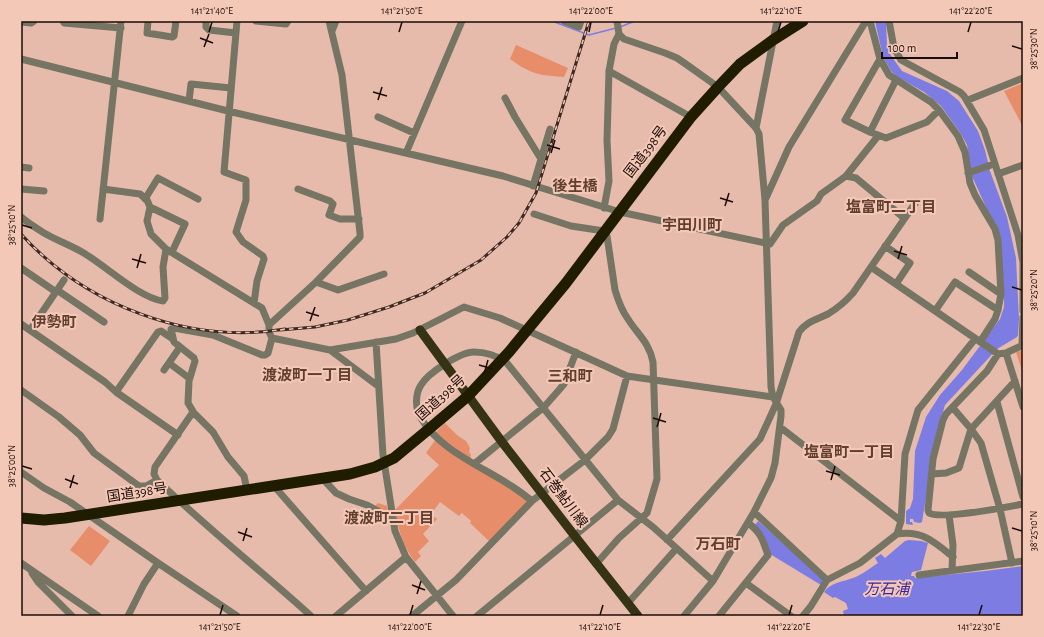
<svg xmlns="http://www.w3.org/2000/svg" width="1044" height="637" font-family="'Alegreya Sans','Noto Sans JP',sans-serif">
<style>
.green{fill:#e78d6a}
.water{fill:#7c7ce3}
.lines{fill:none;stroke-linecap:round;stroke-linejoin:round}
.stream{stroke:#7c7ce3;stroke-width:1.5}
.minor{stroke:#767463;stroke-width:7}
.major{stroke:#363214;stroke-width:9}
.highway{stroke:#201c02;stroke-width:11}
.rail-casing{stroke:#3c2922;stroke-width:3}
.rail{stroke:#f4c8b7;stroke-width:1.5;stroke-dasharray:4.5;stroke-linecap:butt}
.ticks{fill:none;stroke:#1b0c07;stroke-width:1.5}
.labels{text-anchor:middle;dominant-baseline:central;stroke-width:4;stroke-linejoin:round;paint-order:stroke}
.street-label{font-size:14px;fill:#1b0c07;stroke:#f4c8b7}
.neighbourhood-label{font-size:15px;font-weight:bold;fill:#613e30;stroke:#f4c8b7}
.water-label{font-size:15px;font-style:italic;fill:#39229c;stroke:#f4c8b7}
.neatline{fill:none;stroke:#1b0c07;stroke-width:1.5}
.ticks-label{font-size:10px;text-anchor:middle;fill:#1b0c07}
</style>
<rect width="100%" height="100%" fill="#e6bbab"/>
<!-- green -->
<path class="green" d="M 516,45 L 568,68 L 564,77 C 539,75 532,75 510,59 Z
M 1023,83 L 1023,127 L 1004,91 Z
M 1023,350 L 1023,374 L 1016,352 Z
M 445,423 L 458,436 L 466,441 L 470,448 L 469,452 L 471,455 L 470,460 L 435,433 Z
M 436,439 L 529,501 L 490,542 L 470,523 L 471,521 L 462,513 L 459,516 L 440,502 L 431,514 L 437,519 L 423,534 L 429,541 L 418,552 L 421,556 L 415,562 C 403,546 398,529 395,510 L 439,465 L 426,453 Z
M 378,503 L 387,506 L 389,516 L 374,507 Z
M 89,526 L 110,541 L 91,566 L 70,550 Z"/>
<!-- water -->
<path class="water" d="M 875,21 L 886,21 L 887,46 L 890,54 L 897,64 L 902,71 L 947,91 L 959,101 L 978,131 L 985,150 L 990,171 L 1007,217 L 1016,258 L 1019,319 L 1018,335 L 1017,337 L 997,349 L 945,405 L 936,437 L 922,522 L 920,523 L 914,522 L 913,519 L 910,519 L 910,522 L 912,522 L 913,525 L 906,524 L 906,511 L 910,508 L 913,499 L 915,451 L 926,417 L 940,395 L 962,370 L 1000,319 L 1004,307 L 1004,291 L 1000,238 L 971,174 L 967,145 L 961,134 L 941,106 L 924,92 L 896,76 L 891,71 L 883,57 Z
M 758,521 L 824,580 L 821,585 L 770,554 L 755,525 Z
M 909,540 L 921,541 L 928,543 L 921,570 L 912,572 L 911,576 L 914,576 L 915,578 L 985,571 L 1023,566 L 1023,616 L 844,616 L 843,611 L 848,609 L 846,603 L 835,597 L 833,598 L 824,592 C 831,582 843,582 853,578 C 862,575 870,568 878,563 L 875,558 L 881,554 L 885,558 L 905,541 Z"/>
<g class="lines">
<!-- stream -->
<path class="stream" d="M 552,21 L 589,35 L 616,28
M 620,27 L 635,21"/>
<!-- minor -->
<path class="minor" d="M 63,21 L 64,23 L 121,28
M 148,21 L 147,33 L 172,37 L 174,36 L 176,21
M 206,21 L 206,27 L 209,30 L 236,33
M 237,21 L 224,172 L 246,180 L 246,200 L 236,232 L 243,242 L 263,256 L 264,259 L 257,281 L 254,303
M 256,21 L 286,24 L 288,21
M 329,21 L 342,75 L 360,233 L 360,237 L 316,282 L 269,325 L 269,332 L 272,338 L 330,350 L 378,386
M 564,21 L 579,27 L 581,21
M 617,21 L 619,34 L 624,39 L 665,53 L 677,58 L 690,67 L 718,87 L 756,128 L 759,134 L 765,200 L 771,387 L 773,397 L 781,410 L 781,416 L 775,463 L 771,478 L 754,512 L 713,581 L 684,616
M 870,21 L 880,59 L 889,75 L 931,102 L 939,110 L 958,136 L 965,152 L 970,183 L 975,195 L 995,229 L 998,240 L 1001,294 L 998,310 L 995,319 L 980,342
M 889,21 L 894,48 L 901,60 L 960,92 L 964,96 L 984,130 L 1018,235 L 1023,263 L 1023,311
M 21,22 L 31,23 L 34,21
M 332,31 L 336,21
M 21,59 L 228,111 L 503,176 L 620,212 L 770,244 L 783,225 L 817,201 L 821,194 L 846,176 L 878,136
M 880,59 L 845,120 L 870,132 L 886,138 L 927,122 L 939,110
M 609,71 L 691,117
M 505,98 L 515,117 L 541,159
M 968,100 L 1023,78
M 189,101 L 191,84 L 231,88
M 378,117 L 414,133
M 756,128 L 777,21
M 870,132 L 896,80
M 406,153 L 462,21
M 21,167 L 29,168
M 968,173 L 994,164
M 998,174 L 1023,165
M 846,176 L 856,178 L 904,218
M 533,186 L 550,129
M 21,189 L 44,191
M 103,189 L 140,194 L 147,200 L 150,207 L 147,221 L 151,234 L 166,249 L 262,308 L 269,325
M 298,189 L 330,201 L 333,204 L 329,215 L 340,219 L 359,219
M 766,198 L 789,147 L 866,21
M 145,199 L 158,178 L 198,199
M 150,207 L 185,224 L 172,252
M 604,208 L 609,181 L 607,140 L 609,71 L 614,44 L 619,34
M 534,214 L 571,226 L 604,231 L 607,236 L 615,290 C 618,300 622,311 628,319 C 638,335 649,342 653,362 L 657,479 L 647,513 L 619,538 L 596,564
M 21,217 C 28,223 36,228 44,233 C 56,240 70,245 82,252 C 105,265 139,298 163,301 L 165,298 L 163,267 L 166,249
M 100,219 L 121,21
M 885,246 L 910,263 L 896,284
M 871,267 L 998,354 L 1006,353 L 1023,345
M 21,268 L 56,292
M 969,272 L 1001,294
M 316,282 L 338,290 L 384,274
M 57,290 L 104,322
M 935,311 L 955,282 L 998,310
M 21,324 L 105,382 L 116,392 L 178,435
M 30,330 L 64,280
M 376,342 L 383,455 L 395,531 L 406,557 L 453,616
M 1022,345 L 1023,317
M 330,350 L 396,339 L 413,333 L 464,307 L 500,318 L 627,376 L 773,397
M 1006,353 L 1023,407
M 998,354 L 987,371 L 946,414 L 943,420 L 933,459 L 928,510 L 929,513 C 941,520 1007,507 1023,504
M 169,363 L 189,378
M 164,370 L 180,347
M 21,390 L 59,417 L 80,435 L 94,453 L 139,486 L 146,486 L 157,480
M 116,392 L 158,332 L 161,331 L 173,339
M 997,402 L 1023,497
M 953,408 L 971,429 L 981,443 L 1000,509 L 1012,563
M 193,412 L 155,467 L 154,474 L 157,480 C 206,527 260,570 311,616
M 780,427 L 901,521
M 474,464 L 544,407 L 559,390 L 564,384 L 576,352
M 21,472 L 44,488 L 70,502 L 158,563 L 237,616
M 932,474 L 946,473 L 959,468 L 971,429 L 1015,381
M 322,478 L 336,493 L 349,499 L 367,505 L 394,520
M 274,486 L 366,591
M 247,490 L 244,476 L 228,457 L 213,432 L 194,413 L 188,403 L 189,381 L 195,361 L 194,358 L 174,342 L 171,329 L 174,328 L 213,335 L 262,355 L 265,355 L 268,353 L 272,338
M 532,501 C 526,496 519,491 513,487 C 483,467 439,450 421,418 C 415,409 415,394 421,385 C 428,373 460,352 474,352 C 485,352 497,356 506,362 L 618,500 L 653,527 L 713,581
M 754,512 L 827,580
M 949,515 L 953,545 L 952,570
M 897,534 C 922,530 935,542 953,557
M 667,540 L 760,439 L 776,404 L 799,332 C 807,321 816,320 828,314 C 838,308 845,302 853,293 L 916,202
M 21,563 L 98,616
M 32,573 L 38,582 L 72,616
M 919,575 L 1023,561
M 746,583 L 791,616
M 628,603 L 676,549
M 128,616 L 144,584 L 158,563
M 336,616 L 406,557
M 412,616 L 456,580 L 532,501 L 585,460 L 608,437 L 613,429 L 627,376
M 477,616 L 618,500
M 719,616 L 768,555 C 763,541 761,532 748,523
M 803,616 L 811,606 L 827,580 L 860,563 L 897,534 L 901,521 L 905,454 L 918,410 L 975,339"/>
<!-- major -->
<path class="major" d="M 420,330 L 502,442 L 574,535 L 638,616"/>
<!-- highway -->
<path class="highway" d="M 21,518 L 44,520 L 65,518 L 350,474 L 375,467 L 394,458 L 429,429 L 468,396 L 509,352 L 566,283 L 691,117 L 718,87 L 740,64 L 773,40 L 803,21"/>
<defs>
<path id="rail" d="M 21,234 C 85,305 189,345 285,329
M 280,330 L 315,327 L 348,320 L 389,307 L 425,293 L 481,260 L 507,237 L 519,223 L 536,193 L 589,21"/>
</defs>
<!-- rail casing -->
<use href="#rail" class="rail-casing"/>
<!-- rail -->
<use href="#rail" class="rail"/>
</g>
<!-- ticks -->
<path class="ticks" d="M 209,32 L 212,22M 399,32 L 402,22M 589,32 L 591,22M 778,32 L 781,22M 968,32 L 971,22M 200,38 L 213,43M 1012,46 L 1022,49M 204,47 L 209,34M 373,92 L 387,96M 378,100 L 382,87M 547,145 L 560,149M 551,153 L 555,140M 720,198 L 733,202M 725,206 L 729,193M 22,225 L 32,228M 894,251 L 907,255M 132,259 L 146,263M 898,259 L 902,246M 137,268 L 141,254M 1012,287 L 1022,290M 306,312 L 319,316M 310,321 L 315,307M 479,365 L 493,369M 484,374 L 488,360M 653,418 L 666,422M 657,427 L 661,413M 22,466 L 32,469M 826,471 L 840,475M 65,479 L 78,484M 831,480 L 835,466M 70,488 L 74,475M 1012,528 L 1022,531M 238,532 L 252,537M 243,541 L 247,528M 412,585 L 425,590M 417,594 L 421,581M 220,615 L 223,605M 410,615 L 413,605M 600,615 L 603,605M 789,615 L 792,605M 979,615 L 982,605"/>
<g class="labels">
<!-- street labels -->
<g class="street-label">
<text transform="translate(646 152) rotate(-53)">国道398号</text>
<text transform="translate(441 398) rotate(-42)">国道398号</text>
<text transform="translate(137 493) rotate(-9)">国道398号</text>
<text transform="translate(563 498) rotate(53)">石巻鮎川線</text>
</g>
<!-- neighbourhood labels -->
<g class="neighbourhood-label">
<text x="575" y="186">後生橋</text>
<text x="891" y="207">塩富町二丁目</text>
<text x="692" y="225">宇田川町</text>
<text x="54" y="322">伊勢町</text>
<text x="307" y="375">渡波町一丁目</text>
<text x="570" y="376">三和町</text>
<text x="849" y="452">塩富町一丁目</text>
<text x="389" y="518">渡波町二丁目</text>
<text x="718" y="544">万石町</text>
</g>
<!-- water labels -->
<g class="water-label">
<text x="887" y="589">万石浦</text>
</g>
</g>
<!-- border -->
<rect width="1044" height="637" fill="none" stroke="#f4c8b7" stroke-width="44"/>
<!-- scale -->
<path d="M882 52v6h75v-6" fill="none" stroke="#1b0c07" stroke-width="2"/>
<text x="888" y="52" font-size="12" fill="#1b0c07" stroke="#f4c8b7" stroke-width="3" paint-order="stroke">100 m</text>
<rect x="22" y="22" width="1000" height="593" class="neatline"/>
<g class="ticks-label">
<text x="212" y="14">141°21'40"E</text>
<text x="402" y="14">141°21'50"E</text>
<text x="591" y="14">141°22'00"E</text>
<text x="781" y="14">141°22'10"E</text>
<text x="971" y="14">141°22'20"E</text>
<text transform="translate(1033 49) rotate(-90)" y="4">38°25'30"N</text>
<text transform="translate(11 225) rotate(-90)" y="4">38°25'10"N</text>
<text transform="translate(1033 290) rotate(-90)" y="4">38°25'20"N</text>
<text transform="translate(11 466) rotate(-90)" y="4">38°25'00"N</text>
<text transform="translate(1033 531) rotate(-90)" y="4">38°25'10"N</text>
<text x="220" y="630">141°21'50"E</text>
<text x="410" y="630">141°22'00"E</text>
<text x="600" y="630">141°22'10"E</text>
<text x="789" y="630">141°22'20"E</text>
<text x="979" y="630">141°22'30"E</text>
</g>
</svg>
